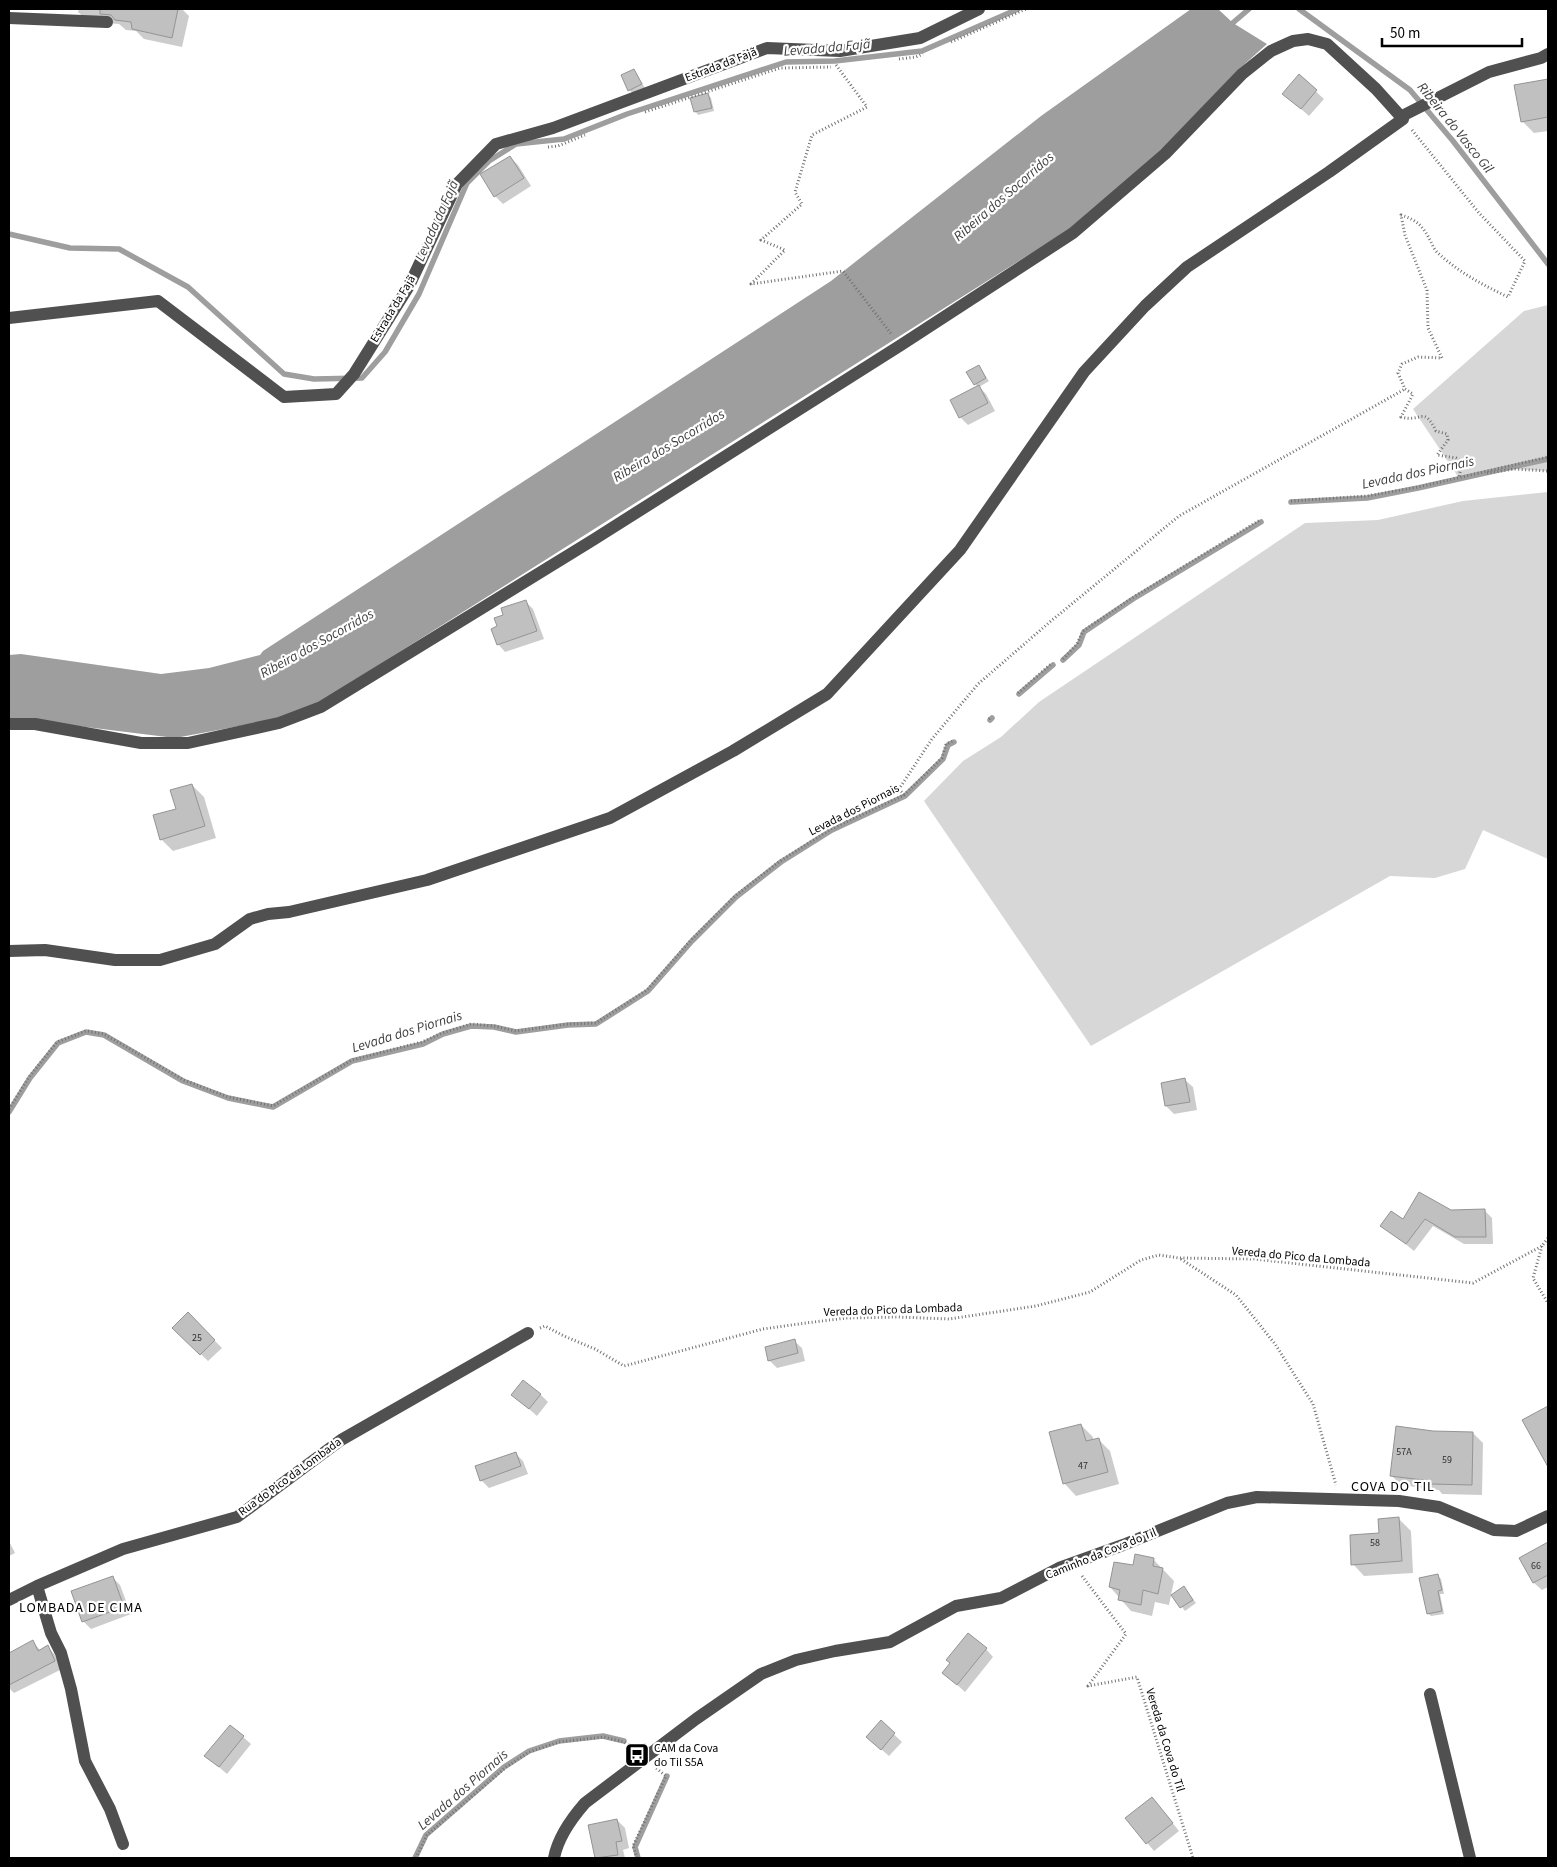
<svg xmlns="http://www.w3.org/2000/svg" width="1557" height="1867" font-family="'Source Sans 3',sans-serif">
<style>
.green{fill:#d7d7d7}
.water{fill:#9e9e9e}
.shadow{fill:#0003}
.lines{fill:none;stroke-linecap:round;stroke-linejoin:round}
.stream{stroke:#9e9e9e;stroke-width:5.5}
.building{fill:#c0c0c0;stroke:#949494}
.path{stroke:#727272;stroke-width:3;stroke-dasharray:1 2.5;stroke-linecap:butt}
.minor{stroke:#505050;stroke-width:12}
.labels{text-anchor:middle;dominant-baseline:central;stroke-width:4.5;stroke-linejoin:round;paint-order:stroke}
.number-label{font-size:10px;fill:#303030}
.street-label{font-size:12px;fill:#000;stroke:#fff}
.poi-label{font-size:12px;fill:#000;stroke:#fff;text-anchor:start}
.water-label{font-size:14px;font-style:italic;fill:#3f3f3f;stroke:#fff}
.neighbourhood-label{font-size:14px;letter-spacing:1px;fill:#000;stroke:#fff}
</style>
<rect width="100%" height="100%" fill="#fff"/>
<!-- green -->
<path class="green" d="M 1548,305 L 1548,471 L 1514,469 L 1459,478 L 1413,409 L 1524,311 Z
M 1548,492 L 1548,859 L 1483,830 L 1465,869 L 1435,878 L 1390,876 L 1091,1046 L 924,801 L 963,761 L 1001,737 L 1039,702 L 1305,523 L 1378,520 L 1463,501 Z"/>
<!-- water -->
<path class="water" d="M 1191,9 L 1218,9 L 1233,23 L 1267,44 L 1238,70 L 1161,151 L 1071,228 L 317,704 L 278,719 L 175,738 L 37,721 L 9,721 L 9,655 L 21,654 L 161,674 L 209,668 L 260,655 L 263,651 L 831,281 L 1041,116 Z"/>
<!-- shadow -->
<path class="shadow" d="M 79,9 L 182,9 L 189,16 L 182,47 L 144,39 L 136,31 L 126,30 L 119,24 L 89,22 L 78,12 Z
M 634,70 L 645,88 L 633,93 L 629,90 Z
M 1299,76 L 1324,99 L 1309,116 L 1292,101 Z
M 1548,80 L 1548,131 L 1534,133 L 1522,121 L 1515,86 Z
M 708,94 L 711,98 L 714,111 L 698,115 L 695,111 Z
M 510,157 L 518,165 L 531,186 L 503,204 L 495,196 L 482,175 Z
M 978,366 L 989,381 L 979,387 L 986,394 L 995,411 L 968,425 L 960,417 L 978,387 L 975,384 Z
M 525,601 L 533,609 L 544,639 L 505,652 L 498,644 L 499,627 L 505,616 Z
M 192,785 L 204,797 L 216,838 L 173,851 L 161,839 Z
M 1185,1080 L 1193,1087 L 1197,1110 L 1174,1114 L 1166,1106 L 1162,1084 Z
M 1484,1210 L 1492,1218 L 1493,1244 L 1464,1244 L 1433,1226 L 1414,1251 L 1382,1225 L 1450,1211 Z
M 188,1314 L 222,1348 L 208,1361 L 174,1328 Z
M 794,1341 L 802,1348 L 805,1361 L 777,1368 L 769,1360 Z
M 540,1394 L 548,1402 L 537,1416 L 513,1395 Z
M 1548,1407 L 1548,1459 L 1542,1453 L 1524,1421 Z
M 1081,1425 L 1093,1437 L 1093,1441 L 1098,1439 L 1110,1451 L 1119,1484 L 1076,1496 L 1065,1484 L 1051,1433 Z
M 1433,1432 L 1473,1433 L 1483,1443 L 1482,1495 L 1442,1494 L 1439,1490 L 1401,1485 L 1391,1475 Z
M 516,1454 L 523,1461 L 528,1474 L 489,1488 L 481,1480 Z
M 1399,1519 L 1411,1531 L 1413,1573 L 1364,1576 L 1353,1564 L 1380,1534 Z
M 9,1541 L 15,1553 L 9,1556 Z
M 1546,1545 L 1548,1547 L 1548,1587 L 1542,1590 L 1534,1583 L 1521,1558 Z
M 1153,1559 L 1174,1581 L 1169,1605 L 1155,1602 L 1152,1616 L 1131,1611 L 1110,1587 L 1134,1567 Z
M 1438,1576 L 1441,1579 L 1444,1594 L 1440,1594 L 1444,1614 L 1431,1616 L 1428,1613 Z
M 112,1577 L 120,1585 L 131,1614 L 91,1629 L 83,1621 Z
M 1187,1591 L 1196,1603 L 1185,1611 L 1173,1595 Z
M 33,1642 L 41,1651 L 48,1647 L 55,1655 L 62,1669 L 14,1693 L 9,1688 L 9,1655 Z
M 986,1649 L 993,1657 L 965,1692 L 944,1673 Z
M 881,1722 L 902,1742 L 889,1756 L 875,1744 Z
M 243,1737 L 251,1744 L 227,1774 L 206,1756 Z
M 1159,1806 L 1179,1831 L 1154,1851 L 1126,1818 Z
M 617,1820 L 625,1828 L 629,1848 L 623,1850 L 625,1858 L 596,1858 L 590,1826 Z"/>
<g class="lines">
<!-- stream -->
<path class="stream" d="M 1299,9 L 1410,90 L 1453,141 L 1548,264
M 1228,27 L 1249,9
M 9,234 L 70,248 L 119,249 L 188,287 L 284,374 L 314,379 L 362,378 L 385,352 L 419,294 L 467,183 L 489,161 L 516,144 L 564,139 L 627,114 L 786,62 L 835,61 L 922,51 L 1018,9
M 1291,502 L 1367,498 L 1418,488 L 1548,459
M 1063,660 L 1079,645 L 1084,632 L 1133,599 L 1261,522
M 1019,694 L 1053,665
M 990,720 L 992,718
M 9,1112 L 30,1078 L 58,1043 L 86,1032 L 104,1035 L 183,1081 L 228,1098 L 273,1107 L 352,1061 L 423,1044 L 443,1034 L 471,1026 L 494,1027 L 516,1032 L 568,1025 L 596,1024 L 648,991 L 692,941 L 736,897 L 781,862 L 832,830 L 905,796 L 943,759 L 948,745 L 954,742
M 415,1858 L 426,1835 L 504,1767 L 529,1751 L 559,1741 L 603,1736 L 624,1741
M 638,1858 L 635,1847 L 667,1776"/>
</g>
<!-- building -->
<path class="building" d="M 100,9 L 178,9 L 172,38 L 132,29 L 131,22 L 115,20 L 111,15 L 100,14 Z
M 634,69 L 642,84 L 628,91 L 621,75 Z
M 1299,74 L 1317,90 L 1301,109 L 1282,94 Z
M 1548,79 L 1548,117 L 1521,122 L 1514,85 Z
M 708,93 L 712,108 L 694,112 L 690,98 Z
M 510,156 L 524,178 L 494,197 L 480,174 Z
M 979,365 L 986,378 L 974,385 L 966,372 Z
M 979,385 L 988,403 L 959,418 L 950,400 Z
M 526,600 L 537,631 L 497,645 L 491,629 L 497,626 L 494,618 L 503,615 L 501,608 Z
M 192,784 L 205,826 L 160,840 L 153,815 L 176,809 L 170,790 Z
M 1185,1078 L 1190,1102 L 1165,1106 L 1161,1083 Z
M 1419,1192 L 1451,1210 L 1485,1209 L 1486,1237 L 1455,1237 L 1425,1219 L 1406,1244 L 1380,1226 L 1391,1211 L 1403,1219 Z
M 188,1312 L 215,1340 L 200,1355 L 172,1328 Z
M 795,1339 L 798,1353 L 768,1361 L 765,1347 Z
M 523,1380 L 541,1394 L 529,1409 L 511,1395 Z
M 1548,1406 L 1548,1467 L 1522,1420 Z
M 1081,1424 L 1086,1441 L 1099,1438 L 1108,1472 L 1063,1484 L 1049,1432 Z
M 1396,1426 L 1433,1431 L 1473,1432 L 1472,1485 L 1431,1484 L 1431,1481 L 1390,1476 Z
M 516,1452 L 521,1466 L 480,1481 L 475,1466 Z
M 1399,1517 L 1402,1561 L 1351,1565 L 1350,1535 L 1379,1533 L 1378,1519 Z
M 1548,1542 L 1548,1575 L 1533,1583 L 1519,1558 Z
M 1135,1554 L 1154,1558 L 1153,1566 L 1163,1568 L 1158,1594 L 1143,1590 L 1141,1605 L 1118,1600 L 1120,1590 L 1109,1587 L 1114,1562 L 1133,1565 Z
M 1438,1574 L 1442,1590 L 1438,1591 L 1442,1611 L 1427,1614 L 1419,1578 Z
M 113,1576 L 124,1607 L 82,1622 L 71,1591 Z
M 1184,1586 L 1193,1600 L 1180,1608 L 1171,1595 Z
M 968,1633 L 987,1648 L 957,1685 L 942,1673 L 950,1663 L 946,1660 Z
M 33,1640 L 38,1651 L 48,1645 L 55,1661 L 9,1685 L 9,1653 Z
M 881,1720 L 895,1733 L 881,1750 L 866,1737 Z
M 230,1725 L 244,1736 L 219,1767 L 204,1756 Z
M 1152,1797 L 1173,1823 L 1146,1844 L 1125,1818 Z
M 617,1819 L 622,1841 L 616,1842 L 618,1855 L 595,1858 L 588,1825 Z"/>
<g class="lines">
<!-- path -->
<path class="path" d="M 951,42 L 1026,9
M 899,59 L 916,57 L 923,54
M 836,65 L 867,107 L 812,135 L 795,192 L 802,204 L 761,240 L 785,250 L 751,284 L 843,271 L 892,335
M 645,112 L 780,68 L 831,67
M 1412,130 L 1479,213 L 1525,261 L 1508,297 C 1483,285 1460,273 1439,254 C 1435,251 1433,246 1431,242 C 1423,226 1417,220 1401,215 L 1405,235 L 1427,290 L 1428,328 L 1442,358 L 1418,357 L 1402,364 L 1398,373 L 1405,389 L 1413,394 L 1401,417 C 1422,423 1423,405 1436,431 L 1447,434 L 1448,440 L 1437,455 L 1456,458 L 1462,462 L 1459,478
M 548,147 L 558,146 L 585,135
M 1487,473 L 1514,469 L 1548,471
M 1291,501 L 1367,496 L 1418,487 L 1548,457
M 1063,659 L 1077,644 L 1083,631 L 1132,598 L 1260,520
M 1018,693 L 1052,663
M 989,719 L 991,717
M 904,795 L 899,789 L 932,739 L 978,684 L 1051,621 L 1179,516 L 1405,389
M 9,1109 L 29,1077 L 57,1042 L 86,1031 L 104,1034 L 184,1080 L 228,1097 L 273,1106 L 352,1060 L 422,1042 L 442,1033 L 471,1024 L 494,1026 L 516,1031 L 568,1024 L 596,1023 L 647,990 L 691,940 L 735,896 L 780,861 L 831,829 L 904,795 L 942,758 L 946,744 L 953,741
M 1542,1246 L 1533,1278 L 1548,1303
M 1181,1259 L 1236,1295 L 1275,1344 L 1313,1404 L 1336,1485
M 540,1328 L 545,1326 L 564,1336 L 595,1349 L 624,1366 L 763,1329 L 806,1323 L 846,1318 L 898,1317 L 949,1319 L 1036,1306 L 1090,1292 L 1141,1260 L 1159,1255 L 1179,1258 L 1254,1259 L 1473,1283 L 1542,1246 L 1548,1238
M 1082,1576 L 1126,1634 L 1088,1686 L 1137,1677 L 1193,1858
M 416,1858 L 427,1835 L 505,1768 L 529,1752 L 559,1742 L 603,1737 L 624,1742 L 632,1748
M 637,1858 L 633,1846 L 666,1776 L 656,1768"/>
<!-- minor -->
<path class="minor" d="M 9,18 L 107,22
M 9,318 L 158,301 L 284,397 L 336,394 L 354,374 L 409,286 L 457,184 L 496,144 L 553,128 L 767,48 L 840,51 L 920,38 L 979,9
M 9,724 L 35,724 L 141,743 L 188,743 L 279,723 L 321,707 L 593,540 L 901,345 L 1073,233 L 1165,154 L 1242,74 L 1271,51 L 1293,41 L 1308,39 L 1327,44 L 1376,89 L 1403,119
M 9,951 L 45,950 L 115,960 L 160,960 L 215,944 L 250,919 L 268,914 L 289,912 L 427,880 L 610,818 L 733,751 L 827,694 L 960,550 L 1084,372 L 1145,306 L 1187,267 L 1329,172 L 1403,119 L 1404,115 L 1489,72 L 1541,58 L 1548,54
M 37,1586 L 51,1633 L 61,1653 L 71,1689 L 85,1761 L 110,1809 L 123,1844
M 9,1600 L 37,1586 L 123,1549 L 237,1517 L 341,1440 L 528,1333
M 1430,1694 L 1470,1858
M 554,1858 C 558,1837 571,1819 585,1803 L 696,1719 L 761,1674 L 796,1660 L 835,1651 L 890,1642 L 956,1606 L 1001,1598 L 1059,1568 L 1123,1545 L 1227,1503 L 1257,1497 L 1399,1501 L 1439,1507 L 1494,1530 L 1516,1531 L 1548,1516"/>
</g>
<!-- icons -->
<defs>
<symbol id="bus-square" viewBox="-11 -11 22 22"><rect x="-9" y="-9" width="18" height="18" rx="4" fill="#000" stroke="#fff"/><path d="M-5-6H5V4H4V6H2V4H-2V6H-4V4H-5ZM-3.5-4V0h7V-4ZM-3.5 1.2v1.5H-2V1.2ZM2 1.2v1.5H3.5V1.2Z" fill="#fff"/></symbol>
</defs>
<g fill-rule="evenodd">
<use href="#bus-square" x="623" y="1741" width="28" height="28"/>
</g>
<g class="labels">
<!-- number labels -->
<g class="number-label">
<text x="197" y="1338">25</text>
<text x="1404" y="1452">57A</text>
<text x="1447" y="1460">59</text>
<text x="1083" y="1466">47</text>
<text x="1375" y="1543">58</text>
<text x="1536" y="1566">66</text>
</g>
<!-- street labels -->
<g class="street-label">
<text transform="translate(721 65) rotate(-21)">Estrada da Fajã</text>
<text transform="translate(393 309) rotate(-59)">Estrada da Fajã</text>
<text transform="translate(854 810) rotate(-27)">Levada dos Piornais</text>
<text transform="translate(1301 1257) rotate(5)">Vereda do Pico da Lombada</text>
<text transform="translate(893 1310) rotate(-2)">Vereda do Pico da Lombada</text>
<text transform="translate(290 1477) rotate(-36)">Rua do Pico da Lombada</text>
<text transform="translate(1101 1554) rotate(-22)">Caminho da Cova do Til</text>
<text transform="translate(1165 1740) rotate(73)">Vereda da Cova do Til</text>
</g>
<!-- poi labels -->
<g class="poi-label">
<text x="654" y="1748">CAM da Cova<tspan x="654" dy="14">do Til S5A</tspan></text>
</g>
<!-- water labels -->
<g class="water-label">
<text transform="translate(827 48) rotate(-5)">Levada da Fajã</text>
<text transform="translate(1455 128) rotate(51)">Ribeira do Vasco Gil</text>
<text transform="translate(1004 197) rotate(-41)">Ribeira dos Socorridos</text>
<text transform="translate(437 221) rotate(-66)">Levada da Fajã</text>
<text transform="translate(669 446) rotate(-31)">Ribeira dos Socorridos</text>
<text transform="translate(1418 473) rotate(-12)">Levada dos Piornais</text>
<text transform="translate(317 644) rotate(-29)">Ribeira dos Socorridos</text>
<text transform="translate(407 1032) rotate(-17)">Levada dos Piornais</text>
<text transform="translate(463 1790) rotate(-41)">Levada dos Piornais</text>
</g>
<!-- neighbourhood labels -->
<g class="neighbourhood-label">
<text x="1393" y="1487">COVA DO TIL</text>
<text x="81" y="1608">LOMBADA DE CIMA</text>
</g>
</g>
<!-- border -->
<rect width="1557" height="1867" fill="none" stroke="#000000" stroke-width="20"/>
<!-- scale -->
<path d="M1382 38v8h140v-8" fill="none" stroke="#000000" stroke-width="2.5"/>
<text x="1390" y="38" font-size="15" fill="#000000" stroke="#ffffff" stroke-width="4" paint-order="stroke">50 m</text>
</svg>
